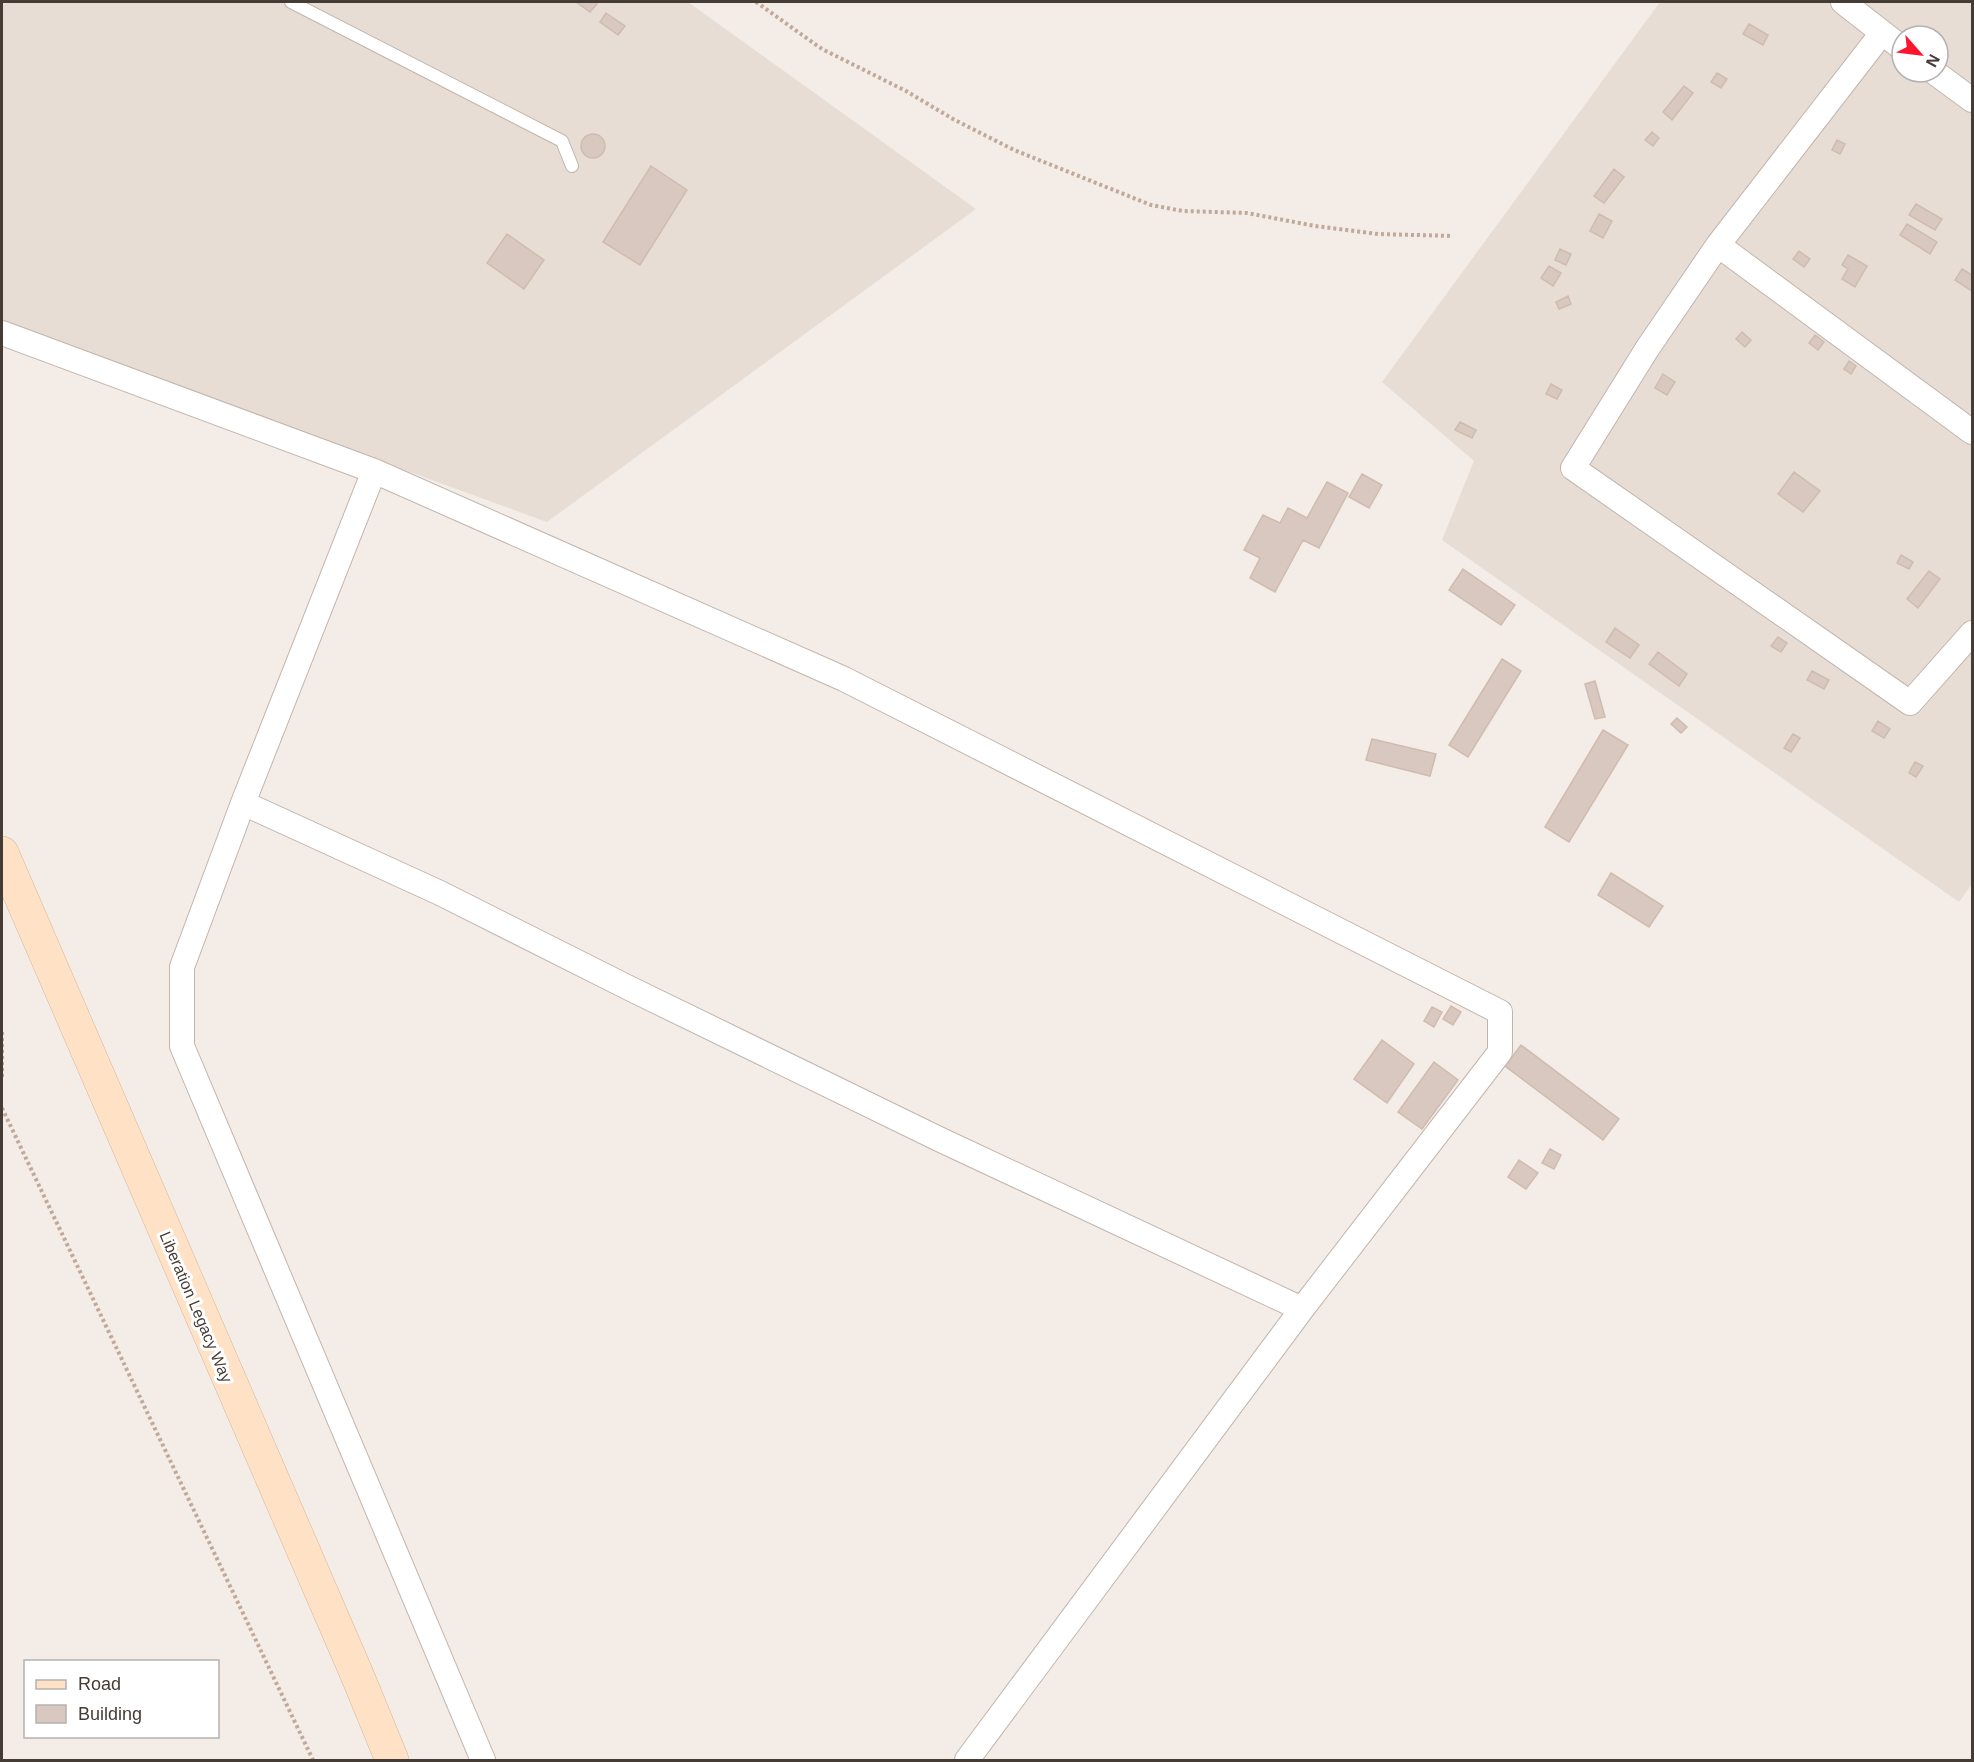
<svg xmlns="http://www.w3.org/2000/svg" width="1974" height="1762" font-family="Helvetica,sans-serif">
<style>
.residential{fill:#e7ddd5;fill-rule:evenodd}
.building{fill:#d8c8bf;stroke:#d0bbaf;stroke-width:1.5}
.lines{fill:none;stroke-linecap:round;stroke-linejoin:round}
.lane-casing{stroke:#c2b5ac;stroke-width:14}
.street-casing{stroke:#c2b5ac;stroke-width:26}
.secondary-casing{stroke:#d7b698;stroke-width:34}
.path{stroke:#c1a99a;stroke-width:4;stroke-dasharray:3 3;stroke-linecap:butt}
.lane{stroke:#fff;stroke-width:12}
.street{stroke:#fff;stroke-width:24}
.secondary{stroke:#ffe2c5;stroke-width:33}
.labels{text-anchor:middle;dominant-baseline:central;stroke-width:6;stroke-linejoin:round;paint-order:stroke}
.street-label{font-size:16px;fill:#463c36;stroke:#fff}
</style>
<rect width="100%" height="100%" fill="#f3ece7"/>
<!-- residential -->
<path class="residential" d="M 2,2 L 688,2 L 976,209 L 547,522 L 2,323 Z
M 1660,2 L 1972,2 L 1972,884 L 1959,902 L 1442,540 L 1474,461 L 1382,382 ZM 1902,36 L 1938,36 L 1938,72 L 1902,72 Z"/>
<!-- building -->
<path class="building" d="M 576,2 L 594,2 L 597,4 L 590,12 Z
M 606,13 L 625,26 L 618,35 L 600,22 Z
M 1749,24 L 1768,35 L 1763,45 L 1743,34 Z
M 1717,73 L 1727,79 L 1721,88 L 1711,82 Z
M 1684,86 L 1693,93 L 1672,120 L 1663,112 Z
M 1652,132 L 1659,138 L 1653,146 L 1645,140 Z
M581 146a12 12 0 1 1 24 0a12 12 0 1 1-24 0Z
M 1837,140 L 1845,144 L 1840,154 L 1832,150 Z
M 651,166 L 687,190 L 640,265 L 603,242 Z
M 1614,169 L 1624,177 L 1604,203 L 1594,196 Z
M 1916,204 L 1942,219 L 1935,230 L 1909,215 Z
M 1599,214 L 1612,221 L 1603,238 L 1590,231 Z
M 1907,224 L 1937,242 L 1930,254 L 1900,235 Z
M 507,234 L 544,260 L 524,289 L 487,263 Z
M 1560,249 L 1571,254 L 1566,265 L 1555,260 Z
M 1799,251 L 1810,259 L 1804,267 L 1793,259 Z
M 1848,255 L 1867,266 L 1855,287 L 1842,279 L 1848,269 L 1842,265 Z
M 1549,266 L 1561,273 L 1553,286 L 1541,278 Z
M 1962,269 L 1972,275 L 1972,291 L 1955,280 Z
M 1568,296 L 1571,304 L 1559,309 L 1556,302 Z
M 1742,332 L 1751,340 L 1745,347 L 1736,339 Z
M 1815,335 L 1824,342 L 1818,350 L 1809,343 Z
M 1849,361 L 1856,366 L 1851,374 L 1844,369 Z
M 1663,374 L 1675,382 L 1667,395 L 1655,388 Z
M 1551,384 L 1562,390 L 1557,399 L 1546,394 Z
M 1460,422 L 1476,430 L 1472,438 L 1455,430 Z
M 1794,472 L 1820,491 L 1803,512 L 1778,494 Z
M 1362,474 L 1382,485 L 1369,508 L 1349,497 Z
M 1327,482 L 1348,493 L 1319,548 L 1303,540 L 1275,592 L 1250,578 L 1260,558 L 1244,550 L 1263,515 L 1280,523 L 1288,508 L 1307,518 Z
M 1901,555 L 1913,562 L 1909,569 L 1897,563 Z
M 1463,569 L 1515,605 L 1501,625 L 1449,590 Z
M 1929,571 L 1940,579 L 1918,608 L 1907,599 Z
M 1615,628 L 1639,645 L 1630,658 L 1606,642 Z
M 1778,637 L 1787,643 L 1781,652 L 1771,646 Z
M 1658,652 L 1687,674 L 1679,686 L 1649,664 Z
M 1502,659 L 1521,671 L 1468,757 L 1449,745 Z
M 1812,671 L 1829,680 L 1824,689 L 1807,680 Z
M 1595,681 L 1605,717 L 1595,719 L 1585,684 Z
M 1677,718 L 1687,727 L 1681,733 L 1671,724 Z
M 1878,721 L 1890,729 L 1884,738 L 1872,731 Z
M 1603,730 L 1628,745 L 1569,842 L 1545,827 Z
M 1793,734 L 1800,738 L 1791,752 L 1784,748 Z
M 1372,739 L 1436,754 L 1430,776 L 1366,760 Z
M 1915,762 L 1923,766 L 1916,777 L 1909,773 Z
M 1611,873 L 1663,906 L 1649,927 L 1598,895 Z
M 1451,1006 L 1461,1012 L 1453,1025 L 1443,1019 Z
M 1432,1007 L 1442,1012 L 1434,1027 L 1424,1021 Z
M 1382,1040 L 1414,1064 L 1387,1103 L 1354,1079 Z
M 1521,1045 L 1619,1119 L 1603,1140 L 1505,1066 Z
M 1434,1062 L 1458,1080 L 1422,1129 L 1398,1112 Z
M 1550,1149 L 1561,1155 L 1554,1169 L 1542,1163 Z
M 1519,1160 L 1538,1173 L 1526,1189 L 1508,1177 Z"/>
<g class="lines">
<defs>
<path id="lane" d="M 291,2 L 562,141 L 572,166"/>
<path id="street" d="M 1843,2 L 1902,48
M 1882,33 L 1718,245 L 1647,349 L 1573,468 L 1910,703 L 1972,633
M 1934,72 L 1972,100
M 1718,245 L 1972,432
M 2,333 L 374,471 L 844,679 L 1500,1012 L 1500,1052 L 1302,1309 L 967,1760
M 374,471 L 243,803 L 182,967 L 182,1046 L 483,1760
M 243,803 L 440,893 L 629,988 L 941,1140 L 1302,1309"/>
<path id="secondary" d="M 2,853 L 358,1677 L 392,1760"/>
</defs>
<!-- lane casing -->
<use href="#lane" class="lane-casing"/>
<!-- street casing -->
<use href="#street" class="street-casing"/>
<!-- secondary casing -->
<use href="#secondary" class="secondary-casing"/>
<!-- path -->
<path class="path" d="M 756,2 L 822,49 L 906,91 L 953,119 L 1014,150 L 1151,205 L 1183,211 L 1247,213 L 1315,226 L 1378,234 L 1453,236
M 2,1032 L 2,1077
M 2,1108 L 313,1760"/>
<!-- lane -->
<use href="#lane" class="lane"/>
<!-- street -->
<use href="#street" class="street"/>
<!-- secondary -->
<use href="#secondary" class="secondary"/>
</g>
<g class="labels">
<!-- street labels -->
<g class="street-label">
<text transform="translate(196 1307) rotate(67)">Liberation Legacy Way</text>
</g>
</g>
<!-- border -->
<rect width="1974" height="1762" fill="none" stroke="#463c36" stroke-width="6"/>
<!-- legend -->
<rect x="24" y="1660" width="195" height="78" fill="#ffffff" stroke="#b5b1af" stroke-width="1.5"/>
<rect x="36" y="1680" width="30" height="9" fill="#ffe2c5" stroke="#b5b1af" stroke-width="1.5"/>
<text x="78" y="1690" font-size="18" fill="#463c36">Road</text>
<rect x="36" y="1705" width="30" height="18" fill="#d8c8bf" stroke="#b5b1af" stroke-width="1.5"/>
<text x="78" y="1720" font-size="18" fill="#463c36">Building</text>
<!-- north arrow -->
<g transform="translate(1920 54) rotate(118)"><circle r="28" fill="#ffffff" stroke="#b5b1af" stroke-width="1.5"/>
<path d="M0-4.5L10 22L0 15L-10 22Z" fill="#fb162d"/>
<text y="-9" font-size="16" font-weight="bold" text-anchor="middle" fill="#463c36">N</text>
</g>
</svg>
